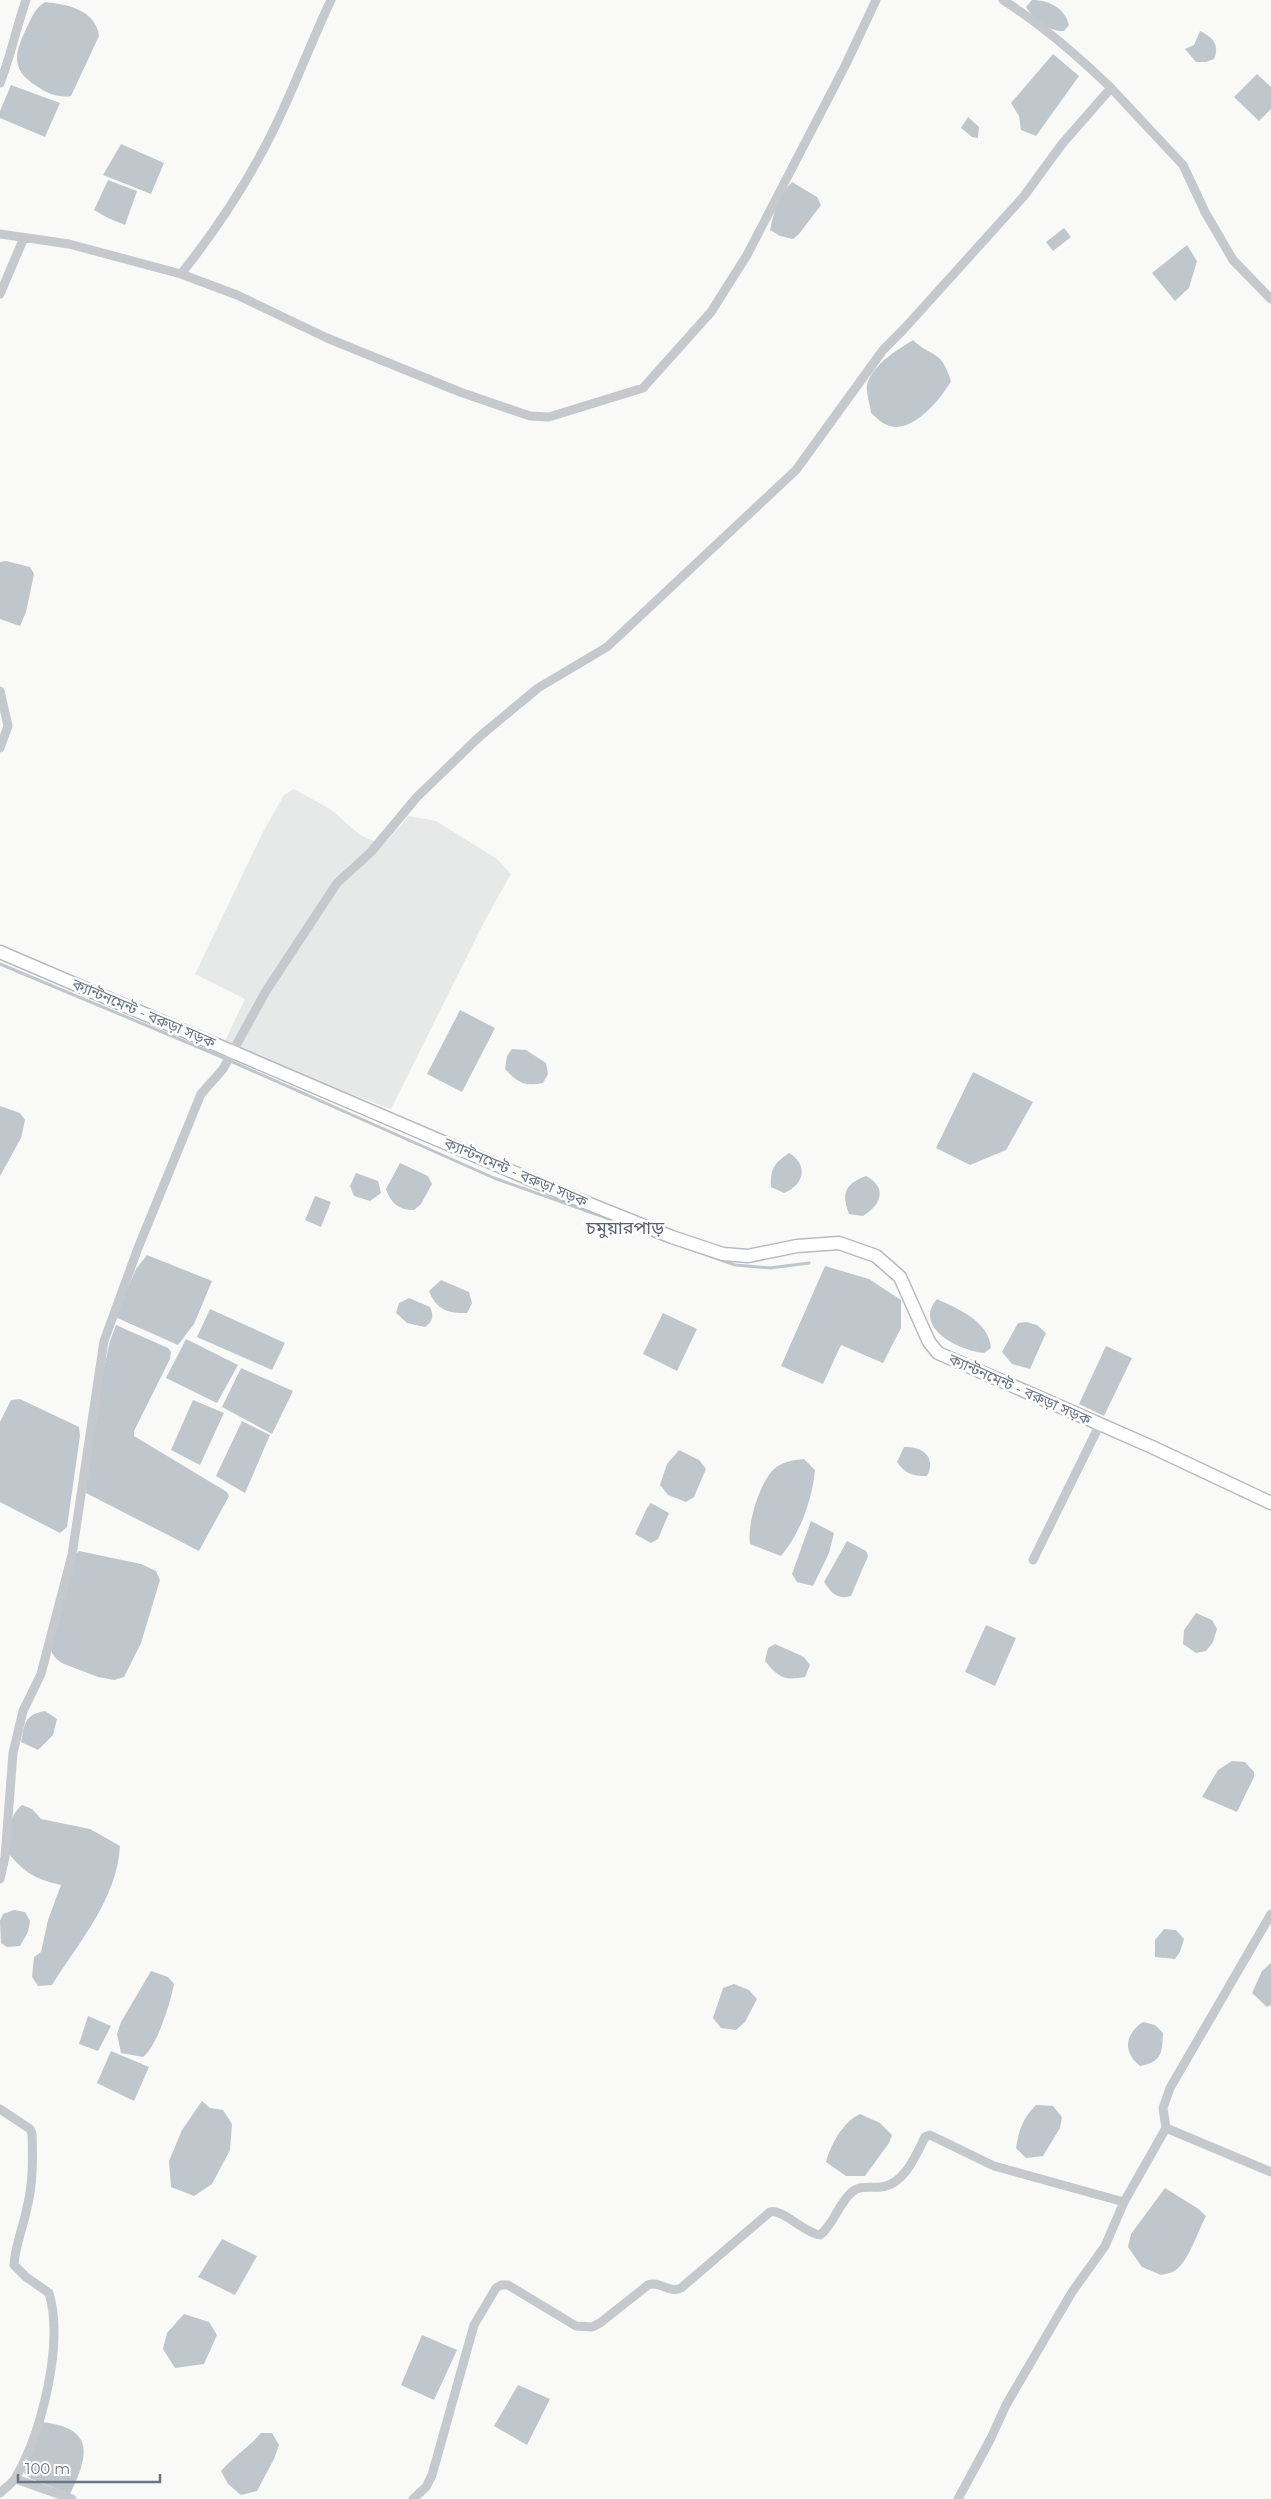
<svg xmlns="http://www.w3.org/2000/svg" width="1271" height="2499" font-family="Montserrat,'Noto Sans Bengali',sans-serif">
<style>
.built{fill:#e7e8e8}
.water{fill:#bfc7cd}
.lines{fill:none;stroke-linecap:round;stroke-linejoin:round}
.stream{stroke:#bfc7cd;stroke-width:3}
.secondary-casing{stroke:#b7bbc1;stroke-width:15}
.street{stroke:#c5c8cc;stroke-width:9}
.secondary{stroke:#fff;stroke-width:12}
.labels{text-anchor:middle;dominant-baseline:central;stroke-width:5;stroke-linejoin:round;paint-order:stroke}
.street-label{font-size:15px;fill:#697687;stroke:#fff}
.quarter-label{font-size:18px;fill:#57606c;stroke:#fff}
</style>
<rect width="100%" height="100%" fill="#f9f9f7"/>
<!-- built -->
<path class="built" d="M 294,789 L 330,809 L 360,835 L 383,845 L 409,816 L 436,821 L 497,859 L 511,874 L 484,922 L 391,1109 L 288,1071 L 224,1043 L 245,999 L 195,974 L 263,832 L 284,795 Z"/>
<!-- water -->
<path class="water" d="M 1032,0 C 1049,0 1065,8 1069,25 L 1064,31 C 1049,32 1034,19 1026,7 Z
M 45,2 C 67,4 96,10 99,36 L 71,96 C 59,98 48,94 38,87 C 10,70 14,54 27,27 C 32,17 35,8 45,2 Z
M 1200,31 C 1213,37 1220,45 1214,59 L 1206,62 L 1196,62 L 1185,49 L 1194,45 Z
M 1053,54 L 1079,76 L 1036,136 L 1021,130 L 1019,116 L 1011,103 Z
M 1257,74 L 1271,87 L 1271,109 L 1259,121 L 1234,97 Z
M 11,85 L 60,103 L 45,137 L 0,118 L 0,111 Z
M 968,117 L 979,127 L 978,138 L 972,137 L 961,128 Z
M 121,144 L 164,163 L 151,194 L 103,175 Z
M 108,180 L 137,191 L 125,225 L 108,218 L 94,210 Z
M 792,182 L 817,197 L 821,205 L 799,234 L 793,239 L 780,236 L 770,230 C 774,211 778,196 792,182 Z
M 1064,228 L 1071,237 L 1053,251 L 1046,242 Z
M 1187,245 L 1197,261 L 1189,288 L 1175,301 L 1152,273 Z
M 913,340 C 931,358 941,348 951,381 C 941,399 913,433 890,426 C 883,425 876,417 871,413 C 870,405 866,392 867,385 C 872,365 897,350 913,340 Z
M 6,561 L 30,567 L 34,574 L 26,612 L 20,626 L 0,619 L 0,562 Z
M 460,1010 L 495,1028 L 462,1092 L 427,1074 Z
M 512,1049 L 526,1050 L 546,1063 L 548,1074 L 543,1083 C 525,1087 517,1082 505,1069 L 507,1056 Z
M 973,1072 L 1033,1102 L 1006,1150 L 970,1165 L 936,1148 Z
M 0,1106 L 20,1113 L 25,1120 L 21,1138 L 0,1176 Z
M 789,1153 C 809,1165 804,1185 784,1193 L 771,1187 C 770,1168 775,1163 789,1153 Z
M 400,1163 L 428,1176 L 432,1184 L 421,1204 L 414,1210 C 398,1210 391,1203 386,1189 Z
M 356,1173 L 378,1181 L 381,1193 L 370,1201 L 354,1196 L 350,1186 Z
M 866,1176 C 888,1188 881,1205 863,1216 L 849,1214 C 841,1193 845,1184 866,1176 Z
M 315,1196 L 331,1202 L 321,1227 L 305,1220 Z
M 147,1255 L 212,1281 L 194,1324 L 178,1345 L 115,1317 L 136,1269 Z
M 825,1266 L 869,1279 L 901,1300 L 901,1328 L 883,1363 L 841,1345 L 823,1384 L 781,1366 Z
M 441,1280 L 469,1292 L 472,1303 L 467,1313 C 448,1314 436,1309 429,1291 Z
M 409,1298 L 430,1307 C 434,1316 433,1321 425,1327 L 407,1323 L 396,1313 L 399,1303 Z
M 937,1299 C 958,1309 989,1321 991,1348 L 984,1353 C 960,1351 912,1328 937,1299 Z
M 210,1309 L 285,1343 L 272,1370 L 197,1337 Z
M 663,1313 L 697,1329 L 677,1371 L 643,1354 Z
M 1026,1322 L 1037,1325 L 1046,1333 L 1030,1369 L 1012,1364 L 1002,1352 L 1018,1323 Z
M 116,1325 L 168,1348 L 171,1352 L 170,1359 L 134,1431 L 134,1436 L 227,1492 L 229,1496 L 199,1551 L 86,1493 L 91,1426 L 110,1341 Z
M 186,1339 L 238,1365 L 217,1403 L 166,1378 Z
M 1106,1346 L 1132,1358 L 1104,1416 L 1079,1404 Z
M 241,1368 L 293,1391 L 272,1434 L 222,1407 Z
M 20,1399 L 79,1427 L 80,1436 L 67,1527 L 60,1533 L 0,1502 L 0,1422 L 11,1400 Z
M 193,1400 L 224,1413 L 200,1465 L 171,1450 Z
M 242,1421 L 270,1435 L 245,1493 L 216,1476 Z
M 904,1447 C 922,1446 937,1457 927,1476 C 913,1476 905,1474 897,1462 Z
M 679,1450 L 699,1460 L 706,1469 L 694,1497 L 686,1502 L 668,1495 L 660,1485 L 667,1464 Z
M 804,1459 L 815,1470 C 812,1500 801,1532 781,1556 L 750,1544 C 747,1524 759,1486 772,1471 C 780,1462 793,1460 804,1459 Z
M 651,1503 L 669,1513 L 658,1539 L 651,1543 L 635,1534 L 647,1508 Z
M 811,1521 L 834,1533 L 829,1553 L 813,1586 L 797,1582 L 792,1574 Z
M 847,1541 L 866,1551 L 868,1556 L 851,1596 C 838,1600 831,1593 824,1582 Z
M 79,1551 L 141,1564 L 156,1571 L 160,1580 L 141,1643 L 124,1677 L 114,1680 L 98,1677 L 64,1664 C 56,1660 52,1655 50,1647 L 75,1555 Z
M 1196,1613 L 1212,1620 L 1217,1629 L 1213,1642 L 1206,1651 L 1196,1653 L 1183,1644 L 1184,1630 Z
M 986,1625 L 1016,1638 L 995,1686 L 965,1672 Z
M 775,1644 L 804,1657 L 810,1665 L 805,1677 C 784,1681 778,1677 765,1661 L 768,1648 Z
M 45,1711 L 57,1719 L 53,1735 L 38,1750 L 21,1742 C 25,1723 24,1715 45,1711 Z
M 1232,1761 L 1245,1762 L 1254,1772 L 1254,1777 L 1237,1812 L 1202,1797 L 1218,1770 Z
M 22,1805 L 32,1809 L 41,1819 L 90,1829 L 120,1846 C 117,1899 79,1942 52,1985 L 38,1986 L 32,1977 L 34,1957 L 41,1952 L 48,1920 L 61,1885 C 35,1879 25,1873 8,1853 C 9,1836 8,1816 22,1805 Z
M 14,1910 L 25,1912 L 30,1921 L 28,1932 L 20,1946 L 7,1947 L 1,1943 L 0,1921 L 3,1914 Z
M 1164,1929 L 1176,1930 L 1184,1939 L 1180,1952 L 1175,1959 L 1155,1957 L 1155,1940 Z
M 1271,1963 L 1271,2005 L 1267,2007 L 1252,1993 L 1262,1971 Z
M 151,1971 L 168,1977 L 174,1984 C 171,2001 157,2047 143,2057 L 121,2053 L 117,2034 L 121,2022 Z
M 734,1984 L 749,1990 L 757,1999 L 745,2022 L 736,2030 L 721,2028 L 713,2018 L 723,1988 Z
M 88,2016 L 111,2026 L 98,2051 L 79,2044 Z
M 1143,2022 L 1155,2025 L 1163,2033 C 1162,2053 1162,2062 1140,2066 C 1123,2052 1124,2035 1143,2022 Z
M 111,2051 L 149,2067 L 134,2101 L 97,2083 Z
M 202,2101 L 210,2108 L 223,2110 L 232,2124 L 230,2150 L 212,2184 L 194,2196 L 171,2187 L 169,2161 L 182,2130 Z
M 1036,2105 L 1053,2106 L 1062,2117 L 1060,2128 L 1043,2156 L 1026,2158 L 1016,2148 C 1019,2129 1023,2118 1036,2105 Z
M 860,2114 L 880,2123 L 892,2135 L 889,2143 L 865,2176 L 846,2176 L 826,2162 C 831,2144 843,2122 860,2114 Z
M 1165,2188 L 1197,2208 L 1206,2216 C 1198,2231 1189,2260 1176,2270 C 1172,2273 1165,2274 1161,2275 L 1142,2267 L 1128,2247 L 1131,2234 Z
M 222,2239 L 257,2256 L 235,2295 L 198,2277 Z
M 184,2314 L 209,2322 L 217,2335 L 204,2364 L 175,2368 L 163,2349 L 167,2333 Z
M 422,2335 L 457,2350 L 434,2400 L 401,2385 Z
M 518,2385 L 550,2399 L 527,2445 L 494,2426 Z
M 42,2422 C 95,2428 89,2455 70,2494 L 31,2479 L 24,2473 L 27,2460 Z
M 261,2433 L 272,2433 L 279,2445 L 274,2459 L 257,2491 L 241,2495 L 228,2484 L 221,2471 C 233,2457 249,2447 261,2433 Z"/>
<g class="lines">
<!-- stream -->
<path class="stream" d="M 0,964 L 217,1055 L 494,1178 L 629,1226
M 653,1236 L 735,1265 L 770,1268 L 809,1263"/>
<defs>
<path id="secondary" d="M 0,952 L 562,1193 L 672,1237 L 723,1254 L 748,1256 L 797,1246 L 839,1243 L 876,1256 L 900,1277 L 929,1342 L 938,1353 L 1152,1447 L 1271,1503"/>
</defs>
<!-- secondary casing -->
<use href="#secondary" class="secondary-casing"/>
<!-- street -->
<path class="street" d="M 0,83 C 11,56 16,28 26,0
M 1111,88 L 1183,165 L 1205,212 L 1233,260 L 1271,299
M 0,234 L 69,244 L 181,274 L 237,295 L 327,338 L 460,392 L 530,416 L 549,417 L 643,388 L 711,312 L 747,255 L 846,64 L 876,0
M 181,274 C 216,230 247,183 272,133 C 294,89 310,44 331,0
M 0,294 L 23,240
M 0,691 L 8,726 L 0,748
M 1033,1560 L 1100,1424
M 0,1879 L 5,1857 L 13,1753 L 23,1711 L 41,1674 L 72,1555 L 104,1341 L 138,1248 L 201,1094 L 223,1069 L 266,991 L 337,883 L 371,852 L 417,797 L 479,737 L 538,688 L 607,647 L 796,470 L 883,350 L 903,330 L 1024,196 L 1062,144 L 1111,88 C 1077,55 1042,25 1003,0
M 0,2109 L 30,2129 L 32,2134 C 33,2161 33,2186 26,2212 C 22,2231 15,2246 14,2265 L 26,2277 L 49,2293 C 64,2344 42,2431 16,2477 C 13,2483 5,2488 0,2493
M 1166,2128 L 1271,2172
M 16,2479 L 72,2499
M 413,2499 L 426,2487 L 432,2475 L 474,2325 L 496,2288 L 501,2285 L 508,2285 L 576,2326 L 592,2327 L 600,2323 L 648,2285 C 660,2280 668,2294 681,2288 L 770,2212 C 782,2208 804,2233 820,2235 C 834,2224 838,2204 852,2192 C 860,2185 870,2188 881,2187 C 904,2185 916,2155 925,2137 L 930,2135 L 994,2166 L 1124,2202
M 958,2499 L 991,2438 L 1006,2405 L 1072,2292 L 1105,2246 L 1124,2202 L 1166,2128 L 1163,2108 L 1170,2088 L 1271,1914"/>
<!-- secondary -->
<use href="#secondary" class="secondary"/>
</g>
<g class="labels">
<!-- street labels -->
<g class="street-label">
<text transform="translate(144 1013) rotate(23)">ক্যান্টনমেন্ট - বরুড়া সড়ক</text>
<text transform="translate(516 1172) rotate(23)">ক্যান্টনমেন্ট - বরুড়া সড়ক</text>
<text transform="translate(1020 1389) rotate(24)">ক্যান্টনমেন্ট - বরুড়া সড়ক</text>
</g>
<!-- quarter labels -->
<g class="quarter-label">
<text x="625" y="1228">চমুয়ারপাড়</text>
</g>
</g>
<!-- scale -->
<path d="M18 2474v8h142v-8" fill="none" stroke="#697687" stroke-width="2.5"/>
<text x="25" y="2474" font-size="15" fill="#697687" stroke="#ffffff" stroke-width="4" paint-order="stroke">100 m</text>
</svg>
